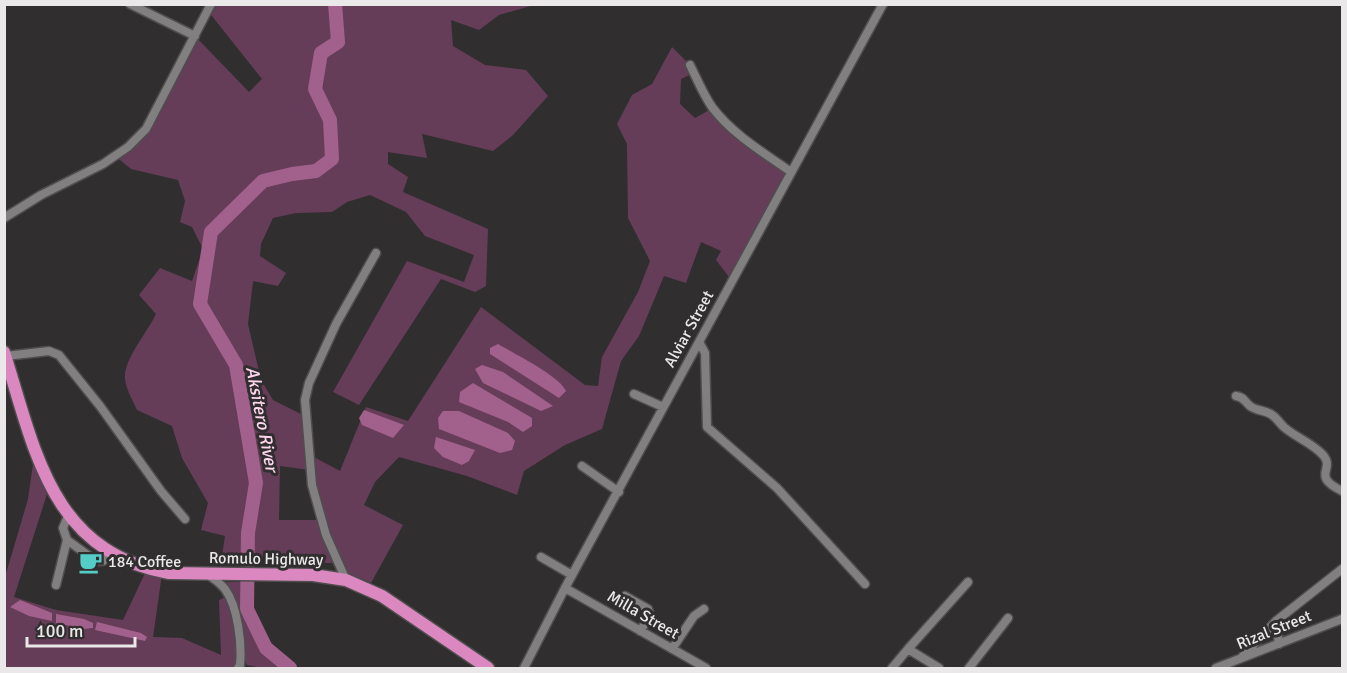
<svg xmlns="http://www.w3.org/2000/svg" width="1347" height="673" font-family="Signika,sans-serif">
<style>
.green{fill:#663d58;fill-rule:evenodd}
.water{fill:#a2608c}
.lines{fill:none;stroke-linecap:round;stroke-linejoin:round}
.river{stroke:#a2608c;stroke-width:14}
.minor-casing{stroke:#4f4d4e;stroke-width:11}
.highway-casing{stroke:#4f4d4e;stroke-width:15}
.minor{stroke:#827f81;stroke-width:8}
.highway{stroke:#dc88c0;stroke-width:12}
.labels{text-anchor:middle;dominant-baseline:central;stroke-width:6;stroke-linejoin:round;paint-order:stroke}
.street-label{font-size:16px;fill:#eae8e9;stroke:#312e2f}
.poi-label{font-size:16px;fill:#eae8e9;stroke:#312e2f;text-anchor:start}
.water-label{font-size:18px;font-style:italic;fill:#fdd6ee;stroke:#312e2f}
</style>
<rect width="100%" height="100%" fill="#312e2f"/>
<!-- green -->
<path class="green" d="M 212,5 L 534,5 L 499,15 L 479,30 L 451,20 L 453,46 L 485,65 L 526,70 L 548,96 L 513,135 L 493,151 L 422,134 L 427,158 L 388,152 L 388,164 L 408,177 L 403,192 L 488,229 L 486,286 L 475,292 L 441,279 L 359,405 L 333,392 L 407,261 L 464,282 L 474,255 L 425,236 L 406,212 L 370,195 L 347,202 L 332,212 L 296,213 L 273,218 L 261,244 L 260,256 L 286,273 L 278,286 L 253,281 L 248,324 L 261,380 L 273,400 L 305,416 L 308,454 L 340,471 L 366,407 L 408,421 L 481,307 L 585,385 L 598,386 L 602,357 L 638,292 L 650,261 L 628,218 L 627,144 L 617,124 L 632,95 L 652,84 L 672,47 L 690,65 L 694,73 L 681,79 L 680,104 L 695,118 L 713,108 L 791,172 L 732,281 L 716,260 L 721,251 L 701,242 L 686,283 L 664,276 L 639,336 L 621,361 L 602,429 L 565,445 L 524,471 L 517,495 L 467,476 L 399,457 L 375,482 L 364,505 L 403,525 L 371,583 L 342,571 L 330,547 L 332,563 L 221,562 L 225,536 L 201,530 L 208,503 L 182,458 L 172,426 L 137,410 C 133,401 126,389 125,379 C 123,360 147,333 156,314 L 139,295 L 160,268 L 192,281 L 203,249 L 192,227 L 180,222 L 185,201 L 178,180 L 131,169 L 115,156 L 146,129 L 195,36 L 249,92 L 262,79 L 208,11 ZM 280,466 L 310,470 L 320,520 L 279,520 Z
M 33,464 L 42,467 L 48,491 L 14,597 L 56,610 L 123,620 L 146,571 L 162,574 L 153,637 L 182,638 L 221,655 L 219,600 L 229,595 L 225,582 L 245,582 L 247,609 L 265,648 L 290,668 L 263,668 L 247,665 L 241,652 L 238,668 L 5,668 L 5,577 L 28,499 Z"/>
<!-- water -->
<path class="water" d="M 498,344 C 513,353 560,376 566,391 L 559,398 L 490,354 L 490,348 Z
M 482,365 L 503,372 L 553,406 L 541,411 L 483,383 L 475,369 Z
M 473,383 L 532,418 L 532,426 L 523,432 L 508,422 L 459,402 L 460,392 Z
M 364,410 L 404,425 L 393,438 L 362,425 L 359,418 Z
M 443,411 L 459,411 L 508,433 L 515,441 L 512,450 L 500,453 L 439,429 L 438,418 Z
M 436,437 L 475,450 L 469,461 L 462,465 L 443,457 L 434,448 Z
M 20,600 L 52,613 L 52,621 L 29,616 L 10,607 Z
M 56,614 L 84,619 L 93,623 L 93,628 L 84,629 L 56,623 Z
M 97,622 L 141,633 L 147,637 L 145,641 L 95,630 Z"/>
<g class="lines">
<!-- river -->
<path class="river" d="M 290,668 L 266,648 L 247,609 L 248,533 L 256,483 L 236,365 L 200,304 L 211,232 L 263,181 L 292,174 L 316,171 L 332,159 L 330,120 L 315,89 L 321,53 L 338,42 L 335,4"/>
<defs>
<path id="minor" d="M 130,4 L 195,36
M 690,65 C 697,79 703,94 712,107 C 732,134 764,153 791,172
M 4,218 L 41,195 L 103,164 L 128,147 L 146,129 L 211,4
M 699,342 L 705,353 L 707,427 L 777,488 L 865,584
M 6,356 L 49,351 L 59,355 L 100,406 L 161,491 L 185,519
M 634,394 L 663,407
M 1236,396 C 1244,397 1244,401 1250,406 C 1256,411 1266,410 1272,415 C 1277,418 1280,424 1285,428 C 1297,438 1312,443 1323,455 C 1336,470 1310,475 1342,491
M 582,466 L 619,492
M 68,516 L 63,528 L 67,540 L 96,561 L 103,561 L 110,553
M 541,557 L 572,575
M 207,574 C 213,578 220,583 225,589 C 238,607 242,644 240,665 L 238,668
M 346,580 L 326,535 L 312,485 L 305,400 L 309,383 L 336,324 L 376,253
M 56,585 L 67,540
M 565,588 L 706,668
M 625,596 L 648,609 C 652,617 644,624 640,631
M 1279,644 L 1276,621 L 1342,569
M 672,649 L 694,616 L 704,609
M 1242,657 L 1276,621
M 524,668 L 565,588 L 883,4
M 892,668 L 908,649
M 939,668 L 908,649 L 968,582
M 969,668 L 1008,618
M 1216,668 L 1342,619"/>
<path id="highway" d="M 4,352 C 35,449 50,552 169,573 L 313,575 L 346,580 L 382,596 L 488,668"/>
</defs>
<!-- minor casing -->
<use href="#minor" class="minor-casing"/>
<!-- highway casing -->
<use href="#highway" class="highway-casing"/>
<!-- minor -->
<use href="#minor" class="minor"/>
<!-- highway -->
<use href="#highway" class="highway"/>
</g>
<!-- icons -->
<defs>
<symbol id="cafe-bare" viewBox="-9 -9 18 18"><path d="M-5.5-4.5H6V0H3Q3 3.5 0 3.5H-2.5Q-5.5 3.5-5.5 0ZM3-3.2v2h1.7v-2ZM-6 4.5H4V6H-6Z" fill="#54cdc7" stroke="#312e2f" stroke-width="2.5" paint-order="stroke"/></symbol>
</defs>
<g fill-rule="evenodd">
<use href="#cafe-bare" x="74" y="546" width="33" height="33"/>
</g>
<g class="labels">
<!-- street labels -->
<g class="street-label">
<text transform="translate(689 329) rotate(-61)">Alviar Street</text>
<text transform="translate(266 559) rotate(1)">Romulo Highway</text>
<text transform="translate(643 615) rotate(30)">Milla Street</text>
<text transform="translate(1274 630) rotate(-22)">Rizal Street</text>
</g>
<!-- poi labels -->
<g class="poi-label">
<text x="108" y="562">184 Coffee</text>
</g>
<!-- water labels -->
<g class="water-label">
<text transform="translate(262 419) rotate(79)">Aksitero River</text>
</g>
</g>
<!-- border -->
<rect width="1347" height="673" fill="none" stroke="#eae8e9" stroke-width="12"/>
<!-- scale -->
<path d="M27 637v9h108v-9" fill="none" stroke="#eae8e9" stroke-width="3"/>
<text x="36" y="637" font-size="18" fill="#eae8e9" stroke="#312e2f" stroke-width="4.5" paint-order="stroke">100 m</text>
</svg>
